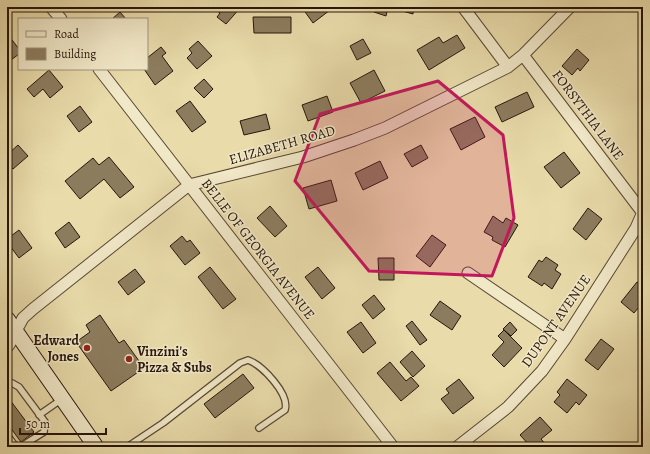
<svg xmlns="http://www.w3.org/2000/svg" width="650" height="454" font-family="Alegreya,serif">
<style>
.building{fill:#8c7c5e;stroke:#27160b}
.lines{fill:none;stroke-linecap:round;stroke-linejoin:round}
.service-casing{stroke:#584733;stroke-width:8}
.minor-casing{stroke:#584733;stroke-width:13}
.tertiary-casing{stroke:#584733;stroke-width:16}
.secondary-casing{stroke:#27160b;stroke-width:17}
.service{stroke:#f1e8c8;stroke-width:5.5}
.minor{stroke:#f1e8c8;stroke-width:11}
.tertiary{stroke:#f1e8c8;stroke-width:14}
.secondary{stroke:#f1e8c8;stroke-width:15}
.marked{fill:#c2185b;fill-opacity:0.2;stroke:#c2185b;stroke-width:3;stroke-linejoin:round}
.poi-dot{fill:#8f2418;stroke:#f1e8c8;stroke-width:1.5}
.labels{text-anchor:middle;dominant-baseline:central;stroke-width:3;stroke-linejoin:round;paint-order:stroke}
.street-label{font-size:14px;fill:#27160b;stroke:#f1e8c8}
.poi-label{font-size:14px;font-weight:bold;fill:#27160b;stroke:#f1e8c8;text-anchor:end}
</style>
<rect width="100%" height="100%" fill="#e9dbaa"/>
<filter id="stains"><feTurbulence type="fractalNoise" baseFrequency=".005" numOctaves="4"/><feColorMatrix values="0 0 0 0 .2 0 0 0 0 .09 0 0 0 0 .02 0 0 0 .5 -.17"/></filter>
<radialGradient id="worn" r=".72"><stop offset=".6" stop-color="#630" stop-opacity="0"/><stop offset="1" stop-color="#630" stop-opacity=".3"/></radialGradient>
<!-- building -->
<path class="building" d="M 212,7 L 241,7 L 226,24 L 217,17 L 220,13 Z
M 305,7 L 334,7 L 313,23 L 303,9 Z
M 375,7 L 414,7 L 413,14 L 388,7 L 386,16 L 374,12 Z
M 120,12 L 126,19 L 112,19 Z
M 253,17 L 291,17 L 291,33 L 254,33 Z
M 457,35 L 465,48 L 429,70 L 417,50 L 439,37 L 443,43 Z
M 9,36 L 19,49 L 19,54 L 7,63 L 7,38 Z
M 363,39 L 371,53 L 357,60 L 350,46 Z
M 198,41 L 212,56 L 197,69 L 187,58 L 192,53 L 189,49 Z
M 161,47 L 166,53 L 162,56 L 173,71 L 155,85 L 144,69 L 147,69 L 147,58 Z
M 577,49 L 589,60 L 580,71 L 578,68 L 572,75 L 562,66 Z
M 49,70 L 63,87 L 50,98 L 43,89 L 34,97 L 27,89 Z
M 374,70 L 385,91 L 361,103 L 350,83 Z
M 204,79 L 213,89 L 204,98 L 194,88 Z
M 527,92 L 534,107 L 502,122 L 495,107 Z
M 327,96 L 333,112 L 308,121 L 302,105 Z
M 190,101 L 206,122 L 192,132 L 176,111 Z
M 80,106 L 92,122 L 79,132 L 67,116 Z
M 266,114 L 270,129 L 244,135 L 240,121 Z
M 475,117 L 485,137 L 461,150 L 450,129 Z
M 18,145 L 28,156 L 13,169 L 7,162 L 7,155 Z
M 421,145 L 428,158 L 412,167 L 404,154 Z
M 564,152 L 580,173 L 561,188 L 544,167 Z
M 109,157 L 134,187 L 120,198 L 104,179 L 80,199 L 65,181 L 93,158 L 99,165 Z
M 380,161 L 388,178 L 363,190 L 355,173 Z
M 331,180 L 337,201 L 309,209 L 303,188 Z
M 270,206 L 287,226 L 275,237 L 257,218 Z
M 588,208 L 602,219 L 586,240 L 573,229 Z
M 493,216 L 503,223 L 506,218 L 518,225 L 505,247 L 492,240 L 493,237 L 484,232 Z
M 69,222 L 80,237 L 65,248 L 55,233 Z
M 19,230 L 32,248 L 19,258 L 7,242 L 7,239 Z
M 432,235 L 446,245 L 430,267 L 416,256 Z
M 182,236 L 187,242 L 190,240 L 200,253 L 185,265 L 170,246 Z
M 546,257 L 558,265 L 555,270 L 561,274 L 552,289 L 544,283 L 542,286 L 528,277 L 539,260 L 542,262 Z
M 378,258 L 394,258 L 394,280 L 379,280 Z
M 210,267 L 236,299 L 223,309 L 198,277 Z
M 318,267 L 335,288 L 322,299 L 305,277 Z
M 135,269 L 145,282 L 128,295 L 118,282 Z
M 637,282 L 643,286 L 643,302 L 634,313 L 621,302 Z
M 374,295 L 385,309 L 373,319 L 362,305 Z
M 440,301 L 461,316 L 452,330 L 430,315 Z
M 100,315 L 119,343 L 124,340 L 144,368 L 111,391 L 76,342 L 90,332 L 86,325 Z
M 412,321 L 427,340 L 420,345 L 406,326 Z
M 361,322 L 376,343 L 363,353 L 347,332 Z
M 510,322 L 517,330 L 511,336 L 503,329 Z
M 504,330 L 522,348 L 504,367 L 492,355 L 504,342 L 498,336 Z
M 601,339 L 614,349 L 598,370 L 585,360 Z
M 412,351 L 425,366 L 413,377 L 400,362 Z
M 390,362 L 406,381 L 411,377 L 419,386 L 401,401 L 377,373 Z
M 243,374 L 254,388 L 215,418 L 204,404 Z
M 459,379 L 474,398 L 453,414 L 441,399 L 449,393 L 446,389 Z
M 567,379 L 587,395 L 579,405 L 576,402 L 567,413 L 554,402 L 560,395 L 557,392 Z
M 10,400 L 34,432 L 21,442 L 7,423 L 7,402 Z
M 540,417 L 552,430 L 541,439 L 548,447 L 531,447 L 520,435 Z"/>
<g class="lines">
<defs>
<path id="service" d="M 7,386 L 12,383 L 19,387 L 45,422 L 44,432 L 20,447
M 39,415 L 62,399
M 7,435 L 16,447
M 127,447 L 163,423 L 240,363 L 248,360 C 262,365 290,394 285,410 L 259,428"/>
<path id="minor" d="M 51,7 L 61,19
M 463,7 L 508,67
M 523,55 L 643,213
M 99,69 L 393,447
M 468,273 L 565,339
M 16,331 L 23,318 L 33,309 L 189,185 L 303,157 L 354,140 L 385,128 L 508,67 L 523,55 L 570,7
M 457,447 L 508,407 L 542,371 L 565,339 L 636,228 L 643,212"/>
<path id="tertiary" d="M 7,345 L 16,331"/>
<path id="secondary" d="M 7,319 L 96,447"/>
</defs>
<!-- service casing -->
<use href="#service" class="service-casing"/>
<!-- minor casing -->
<use href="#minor" class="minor-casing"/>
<!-- tertiary casing -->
<use href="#tertiary" class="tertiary-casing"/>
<!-- secondary casing -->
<use href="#secondary" class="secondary-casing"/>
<!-- service -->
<use href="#service" class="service"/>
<!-- minor -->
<use href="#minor" class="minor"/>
<!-- tertiary -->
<use href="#tertiary" class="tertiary"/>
<!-- secondary -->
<use href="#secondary" class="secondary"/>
</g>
<!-- marked area -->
<path class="marked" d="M 438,81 L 503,135 L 514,218 L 492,276 L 369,271 L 295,181 L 320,114 Z"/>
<!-- markers -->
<g class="poi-dot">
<circle cx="87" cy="348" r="4"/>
<circle cx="129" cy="359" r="4"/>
</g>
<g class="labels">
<!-- street labels -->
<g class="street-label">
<text transform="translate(588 115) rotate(53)">FORSYTHIA LANE</text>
<text transform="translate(282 145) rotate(-16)">ELIZABETH ROAD</text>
<text transform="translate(258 249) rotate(52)">BELLE OF GEORGIA AVENUE</text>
<text transform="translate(556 321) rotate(-55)">DUPONT AVENUE</text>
</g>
<!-- poi labels -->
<g class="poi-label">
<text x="79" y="340">Edward<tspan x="79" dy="16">Jones</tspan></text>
<text x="137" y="351" text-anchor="start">Vinzini's<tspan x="137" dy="16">Pizza &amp; Subs</tspan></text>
</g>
</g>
<!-- margin -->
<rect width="650" height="454" fill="none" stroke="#e9dbaa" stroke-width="24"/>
<rect x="8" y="8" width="634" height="438" fill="none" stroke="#27160b" stroke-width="2"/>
<rect x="12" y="12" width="626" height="430" fill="none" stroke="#27160b"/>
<!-- legend -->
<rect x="18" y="18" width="130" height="52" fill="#f1e8c8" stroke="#a0947c"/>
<rect x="26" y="31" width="20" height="6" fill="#f1e8c8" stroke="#a0947c"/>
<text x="54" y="38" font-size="12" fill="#27160b">Road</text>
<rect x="26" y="48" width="20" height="12" fill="#8c7c5e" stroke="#a0947c"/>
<text x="54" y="58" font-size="12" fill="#27160b">Building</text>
<!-- scale -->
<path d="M20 428v6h86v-6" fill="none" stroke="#27160b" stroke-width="2"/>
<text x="26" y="428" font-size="12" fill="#27160b" stroke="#f1e8c8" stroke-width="3" paint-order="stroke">50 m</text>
<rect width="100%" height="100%" filter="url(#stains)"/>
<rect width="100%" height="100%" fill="url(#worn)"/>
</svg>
